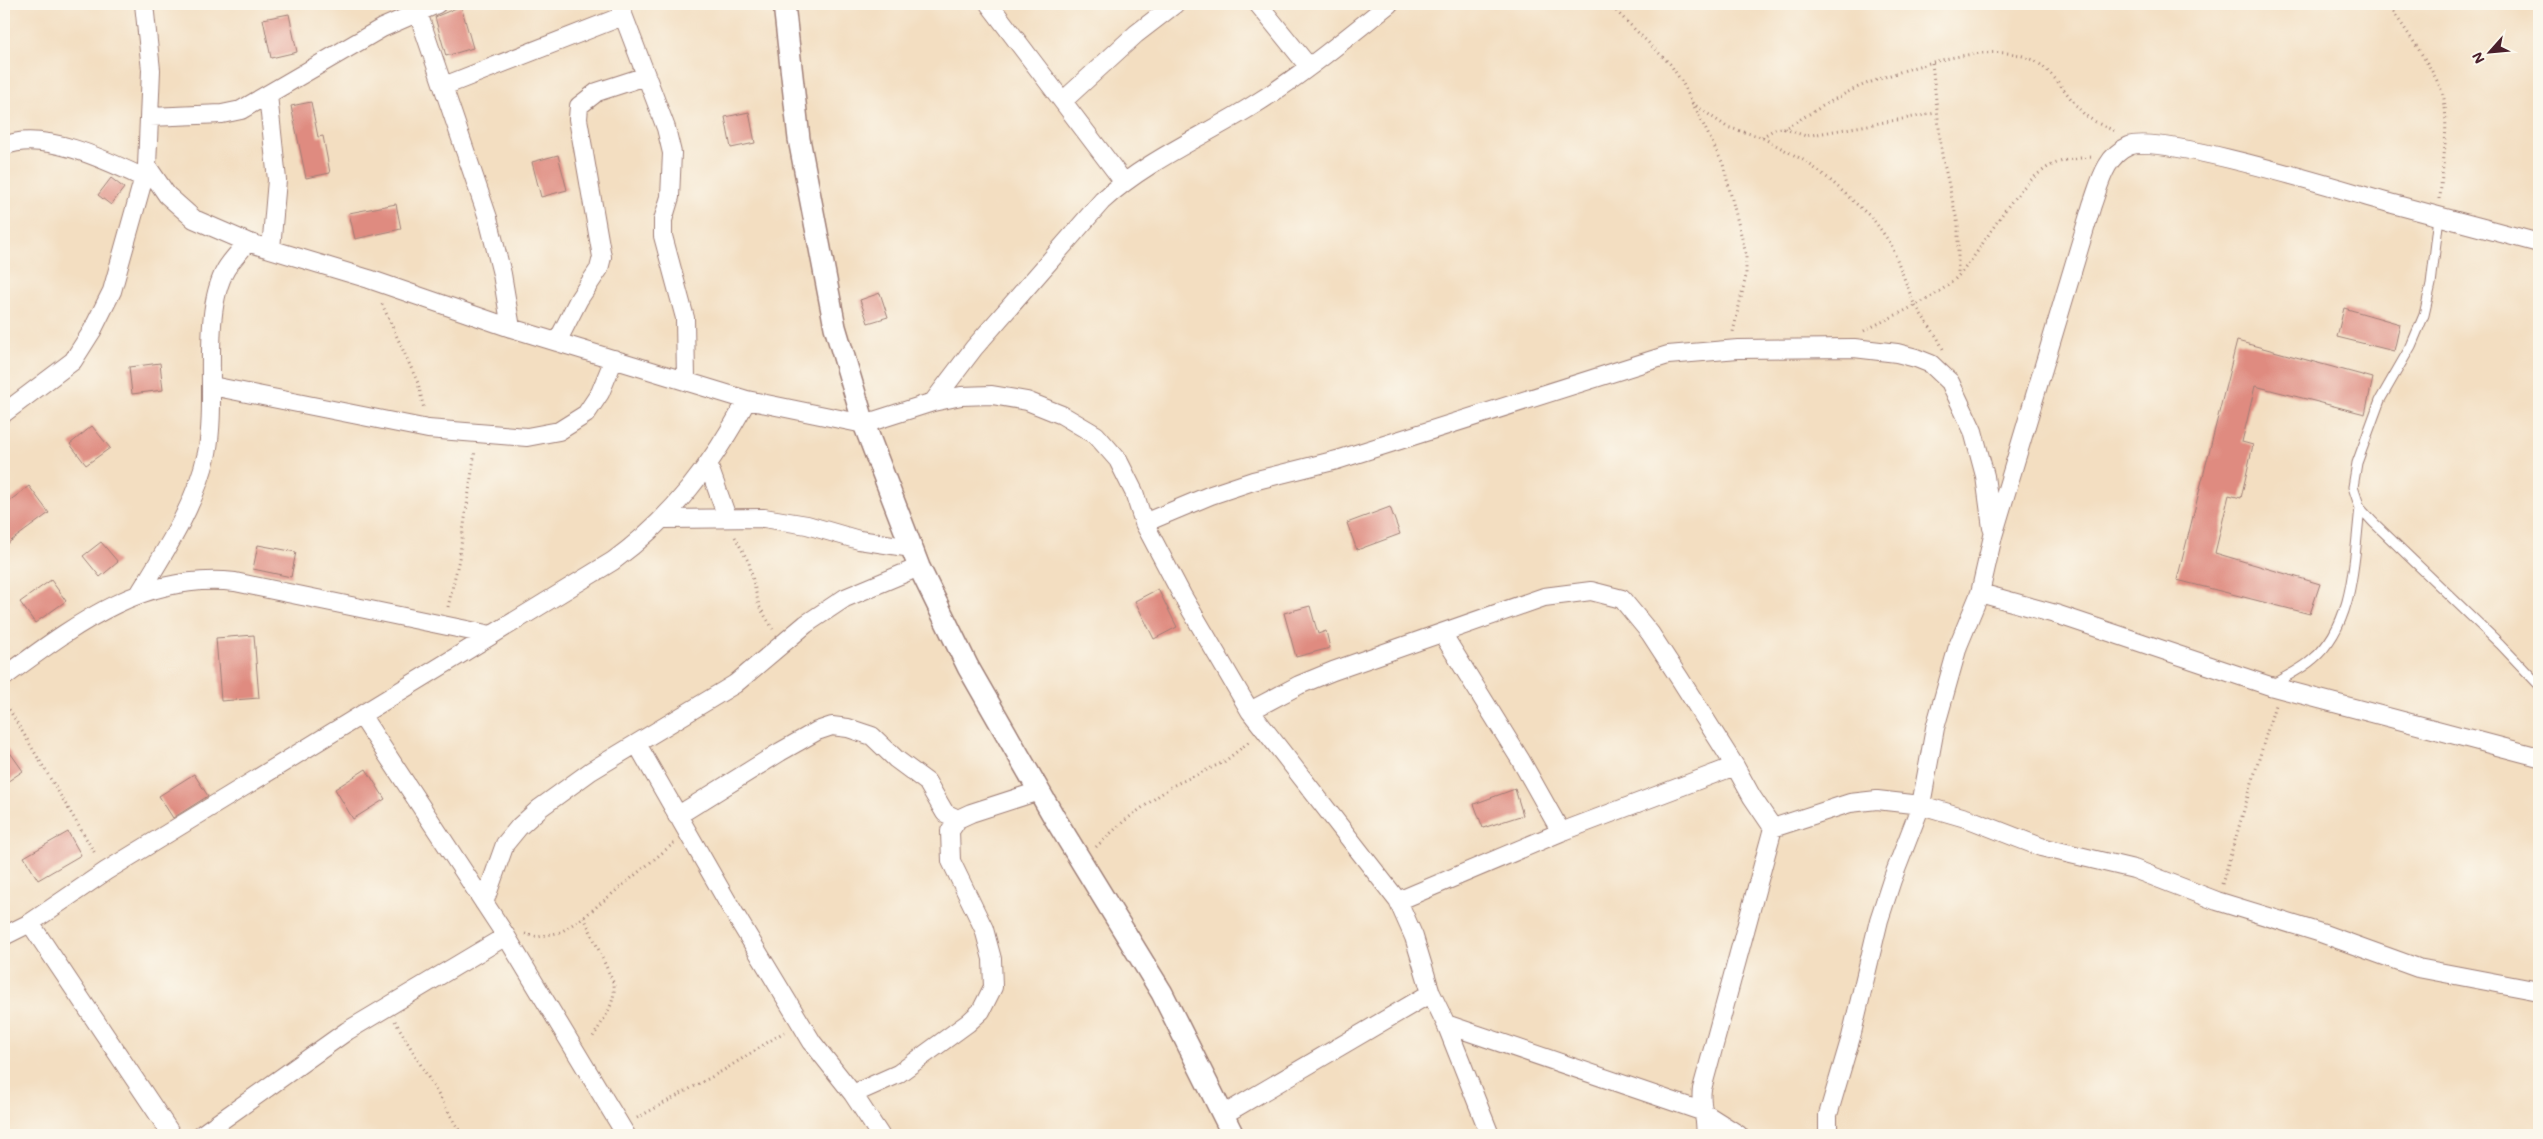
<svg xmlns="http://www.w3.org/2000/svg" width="2543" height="1139" font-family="Mali,sans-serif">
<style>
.building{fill:#df8b80}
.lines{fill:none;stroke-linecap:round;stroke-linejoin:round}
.service-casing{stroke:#9e7e76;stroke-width:11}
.minor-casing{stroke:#9e7e76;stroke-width:20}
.tertiary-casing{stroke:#9e7e76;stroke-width:24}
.path{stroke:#9e7e76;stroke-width:3;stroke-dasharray:1 4;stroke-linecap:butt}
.service{stroke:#fff;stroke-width:9}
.minor{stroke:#fff;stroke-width:18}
.tertiary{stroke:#fff;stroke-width:21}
</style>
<rect width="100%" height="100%" fill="#fbf7ec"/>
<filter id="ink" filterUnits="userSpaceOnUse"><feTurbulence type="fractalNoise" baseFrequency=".02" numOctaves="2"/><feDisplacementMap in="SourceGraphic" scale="10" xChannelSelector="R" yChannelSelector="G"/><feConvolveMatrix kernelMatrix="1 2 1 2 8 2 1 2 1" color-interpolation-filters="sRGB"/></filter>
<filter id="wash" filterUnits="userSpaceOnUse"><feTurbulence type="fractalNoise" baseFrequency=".0096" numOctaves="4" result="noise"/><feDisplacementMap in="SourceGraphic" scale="20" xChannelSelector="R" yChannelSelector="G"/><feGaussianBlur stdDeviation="1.12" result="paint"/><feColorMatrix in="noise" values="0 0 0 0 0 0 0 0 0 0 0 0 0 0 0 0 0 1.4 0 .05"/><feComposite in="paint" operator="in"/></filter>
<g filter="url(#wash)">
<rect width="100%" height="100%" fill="#f3dec1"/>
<g id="blocks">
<!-- building -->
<path class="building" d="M 461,6 L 473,48 L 446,56 L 435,17 Z
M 289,14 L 297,52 L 271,58 L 263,19 Z
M 311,102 L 318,137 L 323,136 L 330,173 L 306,178 L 291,106 Z
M 749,112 L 755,143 L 731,148 L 725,117 Z
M 558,155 L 567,190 L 541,197 L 532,162 Z
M 111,178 L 124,188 L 111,205 L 98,195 Z
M 396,204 L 401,229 L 355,239 L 349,213 Z
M 880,293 L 888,317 L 868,323 L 860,300 Z
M 2344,308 L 2400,324 L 2394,351 L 2337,337 Z
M 2237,341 L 2373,378 L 2365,414 L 2255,386 L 2242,442 L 2253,445 L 2241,498 L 2229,495 L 2215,553 L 2320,584 L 2310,614 L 2177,580 Z
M 160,363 L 163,390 L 132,394 L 129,367 Z
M 92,426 L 110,448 L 86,465 L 70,444 Z
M 29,486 L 49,513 L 4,546 L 4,505 Z
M 1390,507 L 1400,534 L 1357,550 L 1347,523 Z
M 101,542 L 118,562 L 100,577 L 83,556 Z
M 258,545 L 296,552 L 291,577 L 253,569 Z
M 51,580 L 66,601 L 35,623 L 20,602 Z
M 1158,589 L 1177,627 L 1154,639 L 1135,601 Z
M 1310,606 L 1318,634 L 1326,631 L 1330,648 L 1296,657 L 1284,613 Z
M 254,635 L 259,698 L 221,701 L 216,638 Z
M 4,744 L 23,771 L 4,784 Z
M 366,769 L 385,799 L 353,819 L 335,789 Z
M 194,774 L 208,796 L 173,818 L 159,796 Z
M 1515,789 L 1523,815 L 1483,828 L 1474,804 Z
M 68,832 L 81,855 L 38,880 L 24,857 Z"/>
</g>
</g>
<g filter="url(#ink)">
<use href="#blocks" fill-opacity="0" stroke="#9e7e76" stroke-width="1"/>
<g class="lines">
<defs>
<path id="service" d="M 2439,217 L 2431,284 L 2424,315 L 2411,346 L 2380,400 L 2357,463 L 2353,487 L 2360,508 L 2373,522 L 2500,644 L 2539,685
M 2270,686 C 2284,677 2301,670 2313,659 C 2355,624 2354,557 2360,508"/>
<path id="minor" d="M 144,4 L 151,70 L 147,166 L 167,195 L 194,219 L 247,242 L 369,279 L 511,328 L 747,400 L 864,424 L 933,402 L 961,396 L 992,395 L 1027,401 L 1062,415 L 1096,435 L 1118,460 L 1134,492 L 1144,523 L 1182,595 L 1250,711 L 1398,901 L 1414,937 L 1431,993 L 1446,1024 L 1701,1111 L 1739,1135
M 415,4 L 488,218 L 502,274 L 511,328
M 619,4 L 666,128 L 672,153 L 670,197 L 663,220 L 663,236 L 685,318 L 686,380
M 989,4 L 1123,181
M 1258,4 L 1309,67
M 444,86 L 623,16
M 268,95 L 277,180 L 271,249
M 1063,101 L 1136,34 L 1175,4
M 150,117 L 222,114 L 241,110 L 382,28 L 437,4
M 4,146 C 42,129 108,161 144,178
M 557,342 L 579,299 L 599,269 L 602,257 L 578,119 L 579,106 L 597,92 L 646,76
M 212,386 L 428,429 L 527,437 L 559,431 L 586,414 L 600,393 L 614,359
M 933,402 L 974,348 L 1102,201 C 1146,161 1202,137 1252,106 C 1301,76 1345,39 1389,4
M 4,413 L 73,361 L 92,331 L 112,291 L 147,166
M 708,464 L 727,517
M 665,519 L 764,518 L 807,525 L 859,540 L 912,548
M 1144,523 L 1211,495 L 1253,481 L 1337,460 L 1668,355 L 1738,349 L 1854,348 L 1897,353 L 1916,358 L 1931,364 L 1950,382 L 1973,431 L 1985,476 L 1992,528
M 1980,593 L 2059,615 L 2270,686 L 2539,757
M 139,594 C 166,550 196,504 207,453 C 218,399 200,314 226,269 C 232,259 241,251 247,242
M 1442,633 L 1520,759 L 1561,832
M 4,677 C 75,625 143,572 235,582 L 491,635
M 1250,711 L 1299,685 L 1333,671 L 1544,597 L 1591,591 L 1622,599 L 1650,633 L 1680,679 L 1735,766 L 1752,797 L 1773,828 L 1702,1089 C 1699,1109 1708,1118 1705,1135
M 361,715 L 506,936 L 626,1135
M 637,744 L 727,901 L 812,1042 L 853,1094 L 880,1135
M 677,816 L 780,752 L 817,731 L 832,726 L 848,728 L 872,736 L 896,759 L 927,782 L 945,813 L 958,819
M 1773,828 L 1850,803 L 1877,800 L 1921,805 L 1969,819 L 2041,847 L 2134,869 L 2217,901 L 2321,933 L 2418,968 L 2539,991
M 1398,901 L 1561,832 L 1735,766
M 484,903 L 505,844 L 519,827 L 540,808 L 591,771 L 735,684 L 806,624 L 845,598 L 919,567
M 30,923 L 172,1135
M 4,936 L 30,923 L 106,871 L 613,561 C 672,518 712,465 747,400
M 1446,1024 L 1490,1135
M 853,1094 L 898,1074 L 968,1023 L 981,1011 L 993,987 L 992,959 L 984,929 L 951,861 L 950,831 L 958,819 L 971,813 L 1039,791
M 1223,1115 L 1431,993
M 201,1135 L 347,1031 L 506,936
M 1828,1135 L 1828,1115 L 1851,1037 L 1879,920 L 1892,880 L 1921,805 L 1935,728 L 1958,646 L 1980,593 L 1993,536 L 2092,205 C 2100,183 2105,156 2129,146 C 2161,133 2349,192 2393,204 C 2442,217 2490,230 2539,243"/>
<path id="tertiary" d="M 784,4 L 799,139 L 835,327 L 864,424 L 919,567 L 968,667 L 1054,817 L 1162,993 L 1233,1135"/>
</defs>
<!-- service casing -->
<use href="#service" class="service-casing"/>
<!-- minor casing -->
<use href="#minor" class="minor-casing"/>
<!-- tertiary casing -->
<use href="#tertiary" class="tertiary-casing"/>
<!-- path -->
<path class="path" d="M 1609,4 L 1670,64 L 1682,82 L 1723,164 L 1746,254 L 1746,276 L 1733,332
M 2388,4 C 2402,25 2440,77 2444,99 C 2449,131 2442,167 2440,199
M 1932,63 L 1942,155 L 1958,225 L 1958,275
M 1692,103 L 1727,127 L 1761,137 L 1805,161 L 1829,179 L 1873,219 L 1891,244 L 1914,304 L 1937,337 L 1943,349
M 1783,129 C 1809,115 1840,94 1866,84 C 1908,68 1999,36 2038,63 C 2058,77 2068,98 2084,114 C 2093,122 2106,127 2117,132
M 1762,137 L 1775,129 L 1782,128 L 1806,136 L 1936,113
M 382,304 L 418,383 L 424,409
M 1864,331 C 1893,315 1937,299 1959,275 C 1988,243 2008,193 2045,169 C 2058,160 2076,158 2092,157
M 735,537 L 749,563 L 759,606 L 773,629
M 448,607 L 459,559 L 475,451
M 4,701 L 96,855
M 1096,847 L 1124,821 L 1172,786 L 1224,762 L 1250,741
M 2222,884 L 2275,705
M 584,917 L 614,984 C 616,1005 601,1023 591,1040
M 525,934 L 538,937 L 561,932 L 584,917 L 674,843
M 395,1021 L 462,1135
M 637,1118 L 724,1070 L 784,1032"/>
<!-- service -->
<use href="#service" class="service"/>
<!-- minor -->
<use href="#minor" class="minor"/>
<!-- tertiary -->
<use href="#tertiary" class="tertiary"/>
</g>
</g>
<!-- margin -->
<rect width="2543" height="1139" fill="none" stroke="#fbf7ec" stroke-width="20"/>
<!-- north arrow -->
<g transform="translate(2490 52) rotate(243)" stroke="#fbf7ec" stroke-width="4" paint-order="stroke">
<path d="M0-4L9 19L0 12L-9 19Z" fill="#4a1f2b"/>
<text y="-8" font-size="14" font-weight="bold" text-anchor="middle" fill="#4a1f2b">N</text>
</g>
</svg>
